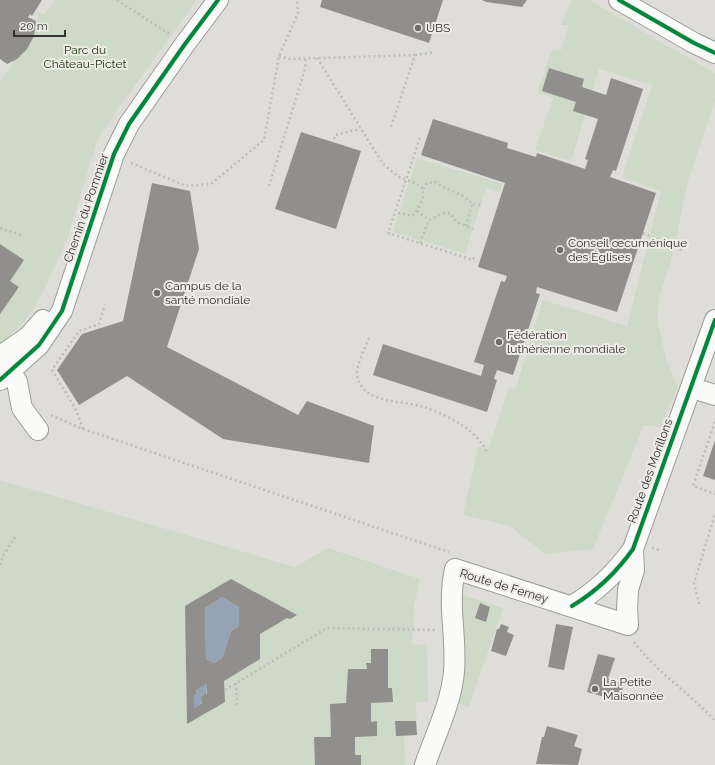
<svg xmlns="http://www.w3.org/2000/svg" width="715" height="765" font-family="Raleway,sans-serif">
<style>
.green{fill:#ced9c8}
.water{fill:#96a3b5}
.building{fill:#908f8d;fill-rule:evenodd}
.lines{fill:none;stroke-linecap:round;stroke-linejoin:round}
.minor-casing{stroke:#9c9c99;stroke-width:22}
.path{stroke:#bdbdbc;stroke-width:2.5;stroke-dasharray:2 3;stroke-linecap:butt}
.minor{stroke:#fafaf9;stroke-width:20}
.cycleway-casing{stroke:#eeebe5;stroke-width:6}
.cycleway{stroke:#00873e;stroke-width:4}
.poi-dot{fill:#6f6e6b;stroke:#eeebe5;stroke-width:1.5}
.labels{text-anchor:middle;dominant-baseline:central;stroke-width:4;stroke-linejoin:round;paint-order:stroke}
.poi-label{font-size:12px;fill:#333230;stroke:#eeebe5;text-anchor:start}
.park-label{font-size:12px;fill:#133106;stroke:#eeebe5}
.street-label{font-size:12px;fill:#333230;stroke:#eeebe5}
</style>
<rect width="100%" height="100%" fill="#dfddd9"/>
<!-- green -->
<path class="green" d="M 55,0 L 197,0 L 117,110 L 97,141 L 67,239 L 45,288 L 35,307 L 22,324 L 0,344 L 0,82 L 13,62 L 10,59 C 27,43 36,36 38,12 L 45,14 Z
M 572,0 L 589,0 L 715,73 L 715,100 L 689,178 L 670,265 L 660,294 L 657,318 L 666,359 L 678,388 L 660,427 L 644,425 L 593,549 L 545,554 L 510,526 L 463,515 L 478,447 L 488,449 L 509,388 L 516,388 L 543,300 L 627,326 L 661,191 L 622,177 L 652,85 L 599,69 L 571,161 L 535,150 L 553,98 L 538,92 L 551,51 L 561,50 L 569,25 L 561,25 Z
M 417,158 L 502,184 L 500,192 L 486,188 L 465,254 L 393,232 Z
M 0,480 L 295,567 L 328,548 L 420,579 L 414,607 L 412,644 L 427,645 L 428,702 L 416,702 L 417,735 L 404,736 L 405,765 L 0,765 Z
M 460,594 L 503,608 L 469,707 L 453,701 Z"/>
<!-- water -->
<path class="water" d="M 222,597 L 239,607 L 239,626 L 231,631 L 222,658 L 214,663 L 206,659 L 205,608 Z
M 207,684 C 207,696 205,702 194,708 L 194,695 L 197,693 L 196,690 Z"/>
<!-- building -->
<path class="building" d="M 0,0 L 42,0 L 32,16 L 30,14 L 28,17 L 36,21 L 34,36 L 27,49 L 17,59 L 7,64 L 0,59 Z
M 322,0 L 443,0 L 429,43 L 320,7 Z
M 482,0 L 527,0 L 522,7 L 486,2 Z
M 549,68 L 584,79 L 582,87 L 606,95 L 611,78 L 643,89 L 616,171 L 613,170 L 610,177 L 656,193 L 617,312 L 537,287 L 536,293 L 540,294 L 513,375 L 497,370 L 494,379 L 497,380 L 487,412 L 373,375 L 383,344 L 481,376 L 484,365 L 474,362 L 501,281 L 505,282 L 507,276 L 478,267 L 505,183 L 421,155 L 433,119 L 508,143 L 507,148 L 536,157 L 537,153 L 585,169 L 588,160 L 585,159 L 598,119 L 573,111 L 576,102 L 542,91 Z
M 301,132 L 361,151 L 336,229 L 275,209 Z
M 152,183 L 190,191 L 199,249 L 167,347 L 298,415 L 307,401 L 374,426 L 369,463 L 223,439 L 127,376 L 79,405 L 57,370 L 82,334 L 123,321 Z
M 0,244 L 24,260 L 10,281 L 19,287 L 0,314 Z
M 715,440 L 715,480 L 703,476 Z
M 231,579 L 297,615 L 290,619 L 287,618 L 260,634 L 260,659 L 224,681 L 225,702 L 187,724 L 185,606 ZM 222,597 L 239,607 L 239,626 L 231,631 L 222,658 L 214,663 L 206,659 L 205,608 ZM 207,684 L 207,693 L 202,696 L 202,703 L 194,708 L 194,695 L 197,693 L 196,690 Z
M 480,603 L 490,607 L 486,622 L 475,618 Z
M 501,624 L 509,627 L 507,632 L 514,635 L 506,656 L 491,651 L 497,629 L 499,629 Z
M 556,624 L 573,627 L 564,670 L 548,667 Z
M 371,649 L 388,649 L 388,688 L 392,688 L 393,702 L 371,703 L 371,722 L 377,721 L 377,736 L 355,737 L 355,755 L 361,755 L 361,765 L 315,765 L 314,737 L 331,737 L 330,704 L 346,703 L 348,669 L 367,669 L 366,663 L 371,663 Z
M 598,654 L 615,658 L 608,679 L 624,684 L 619,701 L 587,692 Z
M 395,721 L 416,721 L 417,735 L 396,736 Z
M 547,726 L 578,735 L 574,746 L 582,749 L 578,765 L 536,764 L 542,737 L 544,737 Z"/>
<g class="lines">
<defs>
<path id="minor" d="M 619,0 L 694,43 L 715,53
M 0,356 L 28,337 L 43,320
M 11,372 L 17,382 L 22,408 L 38,430
M 0,380 L 39,345 L 62,311 L 114,154 L 129,124 L 185,44 L 218,0
M 692,388 L 715,395
M 572,606 C 597,591 616,573 633,549 L 715,320
M 425,765 C 435,735 451,704 454,672 C 457,637 447,605 455,569 L 628,625 L 627,608 L 628,590 L 634,570 L 633,549"/>
</defs>
<!-- minor casing -->
<use href="#minor" class="minor-casing"/>
<!-- path -->
<path class="path" d="M 117,0 L 171,35
M 415,55 L 434,52
M 279,56 L 290,59 L 415,55 L 391,127
M 317,58 L 383,164 L 399,177 L 417,184 L 423,189 C 424,199 419,209 412,216 L 395,212
M 420,138 L 388,233 L 473,260 L 474,257
M 334,139 L 335,135 L 360,129
M 131,163 L 186,186 L 211,184 L 264,140 L 279,56 L 298,13 L 297,0
M 269,186 L 305,69 L 306,58
M 423,189 L 427,183 L 435,182 C 446,191 463,192 472,204 L 481,205
M 417,211 L 429,220
M 466,226 L 472,204
M 0,228 L 21,235
M 643,233 L 684,251
M 420,243 L 429,220 L 444,213 L 450,213 L 457,222 L 473,229
M 369,338 C 365,347 356,367 357,375 C 362,405 403,400 424,407 C 447,415 478,430 487,453
M 51,415 L 83,429 L 449,552
M 715,422 L 693,486 L 715,494
M 83,429 L 76,410 L 52,370 L 79,331 L 99,324 L 105,305
M 652,548 L 659,550
M 0,565 L 4,554 L 15,537
M 699,604 L 694,583 L 715,514
M 634,642 C 656,672 690,693 715,721
M 236,683 L 237,705
M 225,690 L 327,628 L 435,630"/>
<!-- minor -->
<use href="#minor" class="minor"/>
<defs>
<path id="cycleway" d="M 619,0 L 694,43 L 715,53
M 0,380 L 39,345 L 62,311 L 114,154 L 129,124 L 185,44 L 218,0
M 572,606 C 597,591 616,573 633,549 L 715,320"/>
</defs>
<!-- cycleway casing -->
<use href="#cycleway" class="cycleway-casing"/>
<!-- cycleway -->
<use href="#cycleway" class="cycleway"/>
</g>
<!-- markers -->
<g class="poi-dot">
<circle cx="418" cy="28" r="4"/>
<circle cx="560" cy="250" r="4"/>
<circle cx="157" cy="293" r="4"/>
<circle cx="499" cy="342" r="4"/>
<circle cx="595" cy="689" r="4"/>
</g>
<g class="labels">
<!-- poi labels -->
<g class="poi-label">
<text x="426" y="28">UBS</text>
<text x="568" y="243">Conseil œcuménique<tspan x="568" dy="14">des Églises</tspan></text>
<text x="165" y="286">Campus de la<tspan x="165" dy="14">santé mondiale</tspan></text>
<text x="507" y="335">Fédération<tspan x="507" dy="14">luthérienne mondiale</tspan></text>
<text x="603" y="682">La Petite<tspan x="603" dy="14">Maisonnée</tspan></text>
</g>
<!-- park labels -->
<g class="park-label">
<text x="85" y="50">Parc du<tspan x="85" dy="14">Château-Pictet</tspan></text>
</g>
<!-- street labels -->
<g class="street-label">
<text transform="translate(86 208) rotate(-71)">Chemin du Pommier</text>
<text transform="translate(650 471) rotate(-70)">Route des Morillons</text>
<text transform="translate(504 586) rotate(17)">Route de Ferney</text>
</g>
</g>
<!-- scale -->
<path d="M14 30v6h51v-6" fill="none" stroke="#333230" stroke-width="2"/>
<text x="20" y="30" font-size="12" fill="#333230" stroke="#eeebe5" stroke-width="3" paint-order="stroke">20 m</text>
</svg>
